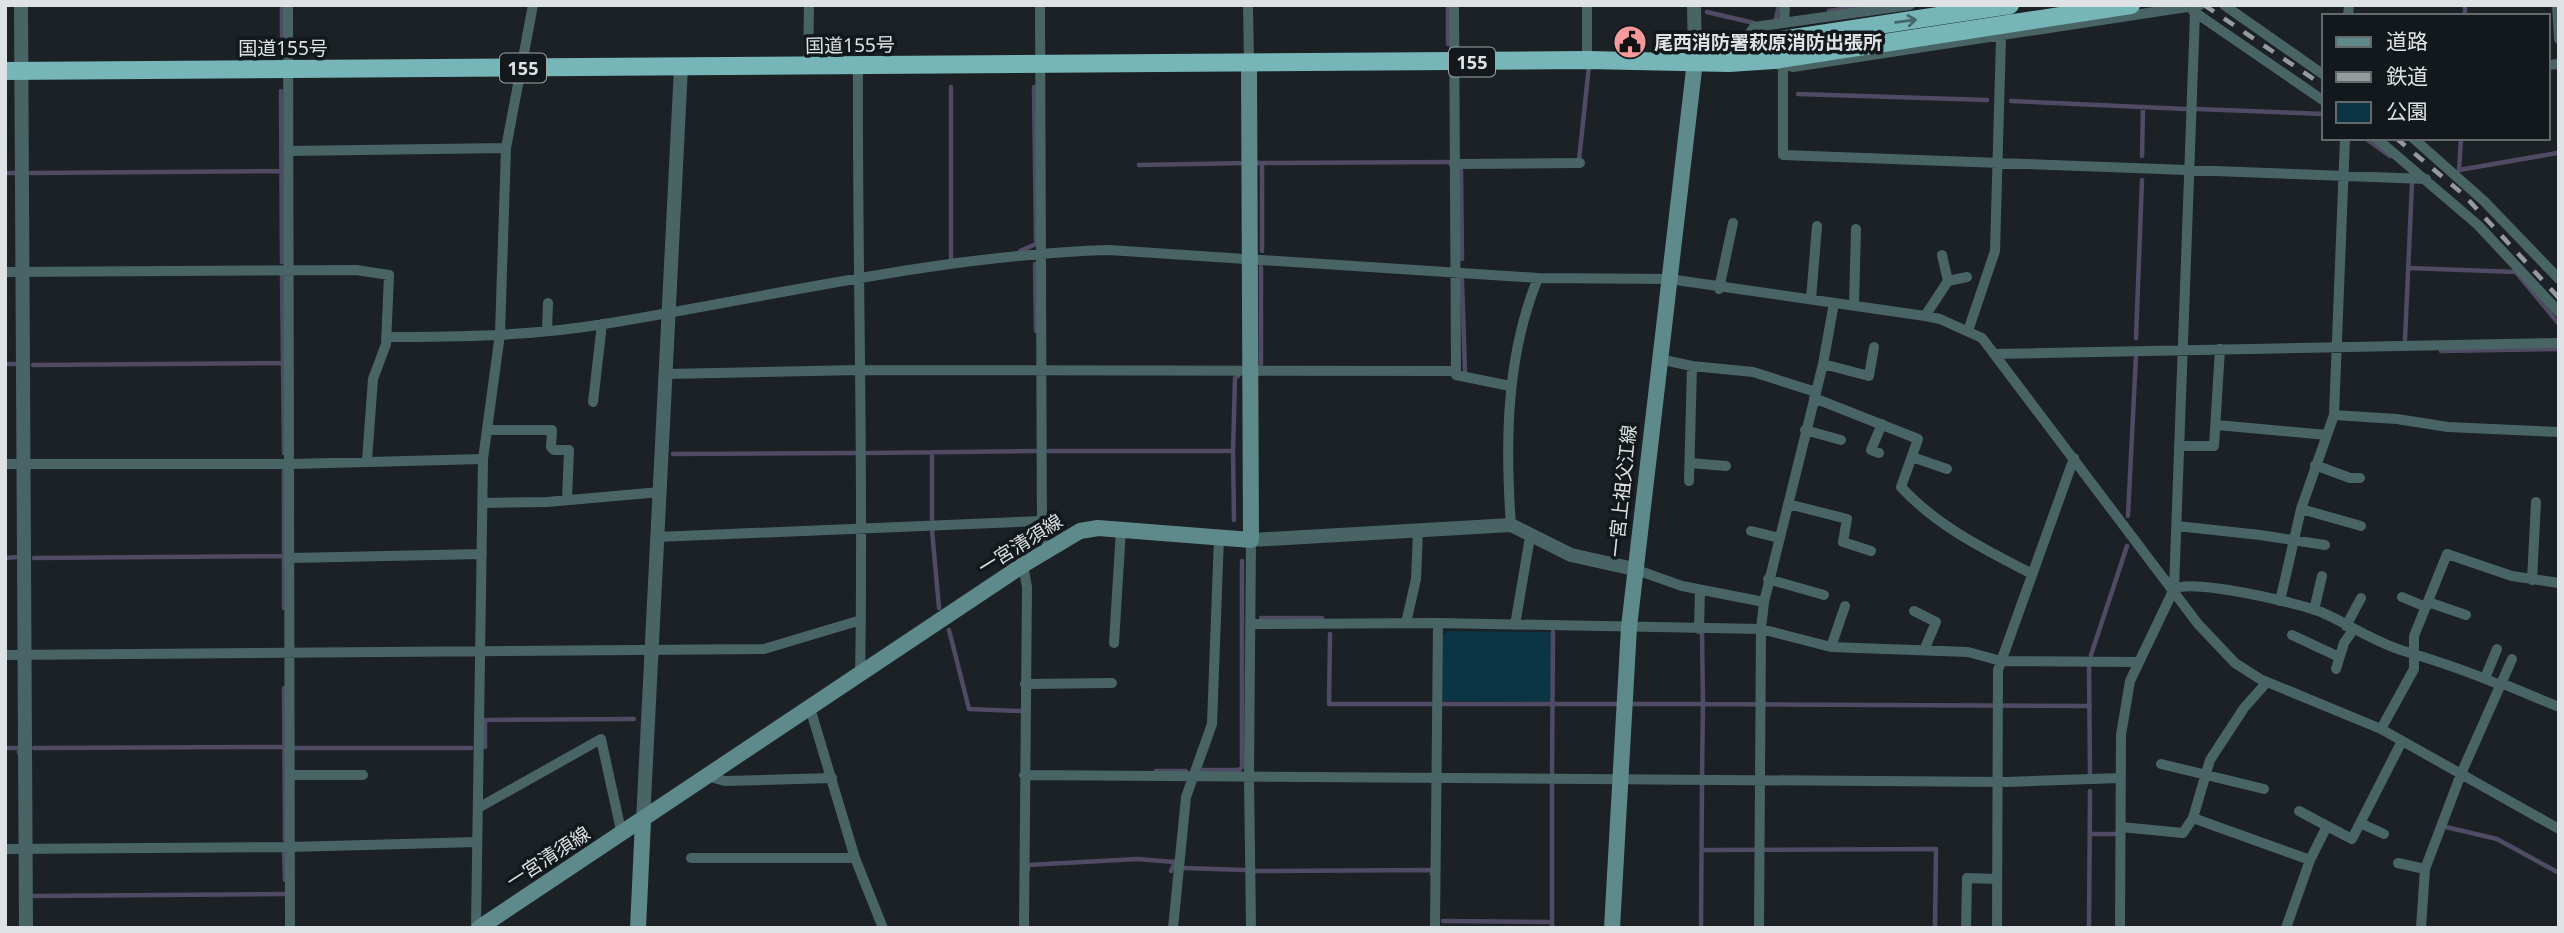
<svg xmlns="http://www.w3.org/2000/svg" width="2564" height="933" font-family="'Noto Sans','Noto Sans JP',sans-serif">
<style>
.green{fill:#0b3445}
.lines{fill:none;stroke-linecap:round;stroke-linejoin:round}
.stream{stroke:#504a65;stroke-width:4.5}
.minor{stroke:#496465;stroke-width:10}
.tertiary{stroke:#496465;stroke-width:14}
.secondary{stroke:#5e8a8c;stroke-width:16}
.trunk{stroke:#76b5b8;stroke-width:18}
.rail{stroke:#959a9d;stroke-width:4.5;stroke-dasharray:12 12;stroke-linecap:butt}
.pedestrian-bridge{stroke:#496465;stroke-width:8}
.oneway{stroke:#44666a}
.labels{text-anchor:middle;dominant-baseline:central;stroke-width:7;stroke-linejoin:round;paint-order:stroke}
.shield{fill:#12181b;stroke:#a1a5a8;stroke-width:2}
.shield-label{font-size:18px;font-weight:bold;fill:#dee2e5}
.poi-label{font-size:19px;font-weight:bold;fill:#dee2e5;stroke:#12181b;text-anchor:start}
.street-label{font-size:19px;fill:#dee2e5;stroke:#12181b}
</style>
<rect width="100%" height="100%" fill="#1b2125"/>
<!-- green -->
<path class="green" d="M 1448,631 L 1551,632 L 1551,702 L 1442,701 L 1442,636 Z"/>
<g class="lines">
<!-- stream -->
<path class="stream" d="M 1448,5 L 1448,44
M 1829,11 L 1867,5
M 1707,12 L 1754,23
M 2465,16 L 2465,5
M 1776,19 L 1779,5
M 282,49 L 282,5
M 951,87 L 951,261
M 281,91 L 282,262
M 1798,94 L 1987,100
M 2011,101 L 2186,109
M 2197,109 L 2324,114
M 2365,138 L 2390,156
M 2461,138 L 2459,170 L 2557,153
M 2142,156 L 2143,107
M 1579,160 L 1589,66
M 1254,163 L 1452,162
M 1262,163 L 1262,251
M 1139,165 L 1246,163
M 1461,170 L 1462,259
M 5,173 L 16,173
M 31,173 L 282,171
M 1020,251 L 1036,244 L 1034,87
M 1035,264 L 1036,331
M 2409,268 L 2516,272 L 2559,324
M 282,276 L 284,453
M 1462,280 L 1465,373
M 2136,338 L 2142,180
M 2405,340 L 2412,183
M 2441,351 L 2559,349
M 5,364 L 15,364
M 1261,364 L 1261,267
M 33,365 L 283,363
M 1048,451 L 1233,451 L 1234,520
M 1233,451 L 1235,378 L 1238,376
M 867,453 L 1036,451
M 673,454 L 856,453
M 284,469 L 284,608
M 2128,516 L 2136,355
M 932,519 L 932,452
M 932,530 L 939,608
M 5,558 L 17,557
M 34,558 L 283,556
M 1261,618 L 1322,618
M 949,630 L 969,709 L 1021,711
M 1702,633 L 1703,704 L 2090,706
M 1330,634 L 1329,704 L 1431,704
M 2091,655 L 2127,546
M 2089,665 L 2090,774
M 284,688 L 285,840
M 1443,704 L 1616,704
M 1633,704 L 1703,704 L 1702,776
M 485,747 L 485,720 L 634,719
M 5,748 L 19,748 L 19,753
M 34,748 L 284,747
M 295,748 L 471,748
M 1203,770 L 1239,770 L 1242,767 L 1242,561
M 1156,771 L 1186,771
M 1552,776 L 1553,632
M 2446,827 L 2497,839 L 2559,873
M 2090,834 L 2117,834
M 1702,850 L 1936,849 L 1935,928
M 284,853 L 285,880
M 1184,868 L 1245,870
M 1028,869 L 1028,865 L 1137,859 L 1175,862 L 1171,871
M 1255,871 L 1432,870 L 1432,874
M 34,896 L 285,894
M 1443,921 L 1552,922
M 1552,928 L 1552,783
M 1701,928 L 1702,785
M 2089,928 L 2090,791"/>
<!-- minor -->
<path class="minor" d="M 288,5 L 290,928
M 1040,5 L 1042,535 L 1050,548
M 1248,5 L 1249,64
M 1454,5 L 1456,371
M 2224,5 L 2324,75
M 2557,5 L 2559,39
M 2193,11 L 2324,101
M 2348,16 L 2349,5
M 1784,22 L 1785,5
M 1741,46 L 1754,27 L 1910,5
M 1587,60 L 1587,5
M 1774,60 L 1783,68 L 1783,155 L 2426,179
M 1780,62 L 1793,67 L 2200,5
M 858,65 C 857,269 864,473 860,676
M 2548,65 L 2559,64
M 808,67 L 809,5
M 2376,138 L 2478,225 L 2559,312
M 2413,138 L 2484,201 L 2559,279
M 288,151 L 506,148
M 1454,164 L 1580,163
M 5,272 L 356,270 L 389,275 L 386,344 L 373,379 L 367,460
M 1948,281 L 1967,277
M 1719,289 L 1733,223
M 1811,299 L 1817,226
M 1854,305 L 1856,229
M 1925,316 L 1948,281 L 1942,255
M 547,330 L 548,303
M 1968,331 L 1995,251 L 2001,38
M 386,337 C 459,337 532,336 604,324 C 771,297 939,255 1109,250 L 1538,278 L 1669,279 L 1925,316 L 1940,319 L 1982,338 L 2198,624 L 2235,663 L 2260,679 L 2381,729 L 2559,829
M 1994,354 L 2559,343
M 1659,359 L 1692,366 L 1753,372 L 1816,392
M 1823,364 L 1869,376 L 1874,347
M 666,374 L 860,370 L 1456,371 L 1456,375 L 1510,386
M 1814,398 L 1918,439 L 1901,487 C 1938,527 1984,549 2032,574
M 593,402 L 602,324
M 2334,415 L 2397,419 L 2448,427 L 2559,432
M 2217,425 L 2327,435
M 487,430 L 552,430 L 551,447 L 554,450 L 569,450 L 567,500
M 1805,430 L 1841,440
M 2179,446 L 2214,446 L 2220,349
M 1879,453 L 1871,450 L 1882,424
M 1912,457 L 1947,469
M 1690,463 L 1726,466
M 5,464 L 291,464 L 483,459
M 2315,465 L 2350,478 L 2360,478
M 1689,481 L 1692,366
M 484,503 L 547,502 L 660,492
M 1788,504 L 1847,519 L 1843,542 L 1871,551
M 2301,509 L 2361,526
M 1511,525 C 1505,443 1506,356 1538,278
M 2177,526 L 2260,535 L 2325,545
M 1751,531 L 1779,538
M 657,537 L 1042,521
M 1251,540 L 1249,776 L 1251,928
M 291,558 L 482,554
M 1023,565 L 1027,587 L 1024,928
M 1634,569 L 1682,586 L 1764,602
M 1768,579 L 1824,595
M 2532,580 L 2536,502
M 2174,589 C 2191,578 2299,603 2321,612 C 2349,624 2374,642 2404,651 C 2437,661 2468,671 2500,685
M 2402,597 L 2426,607
M 2280,601 L 2301,509 L 2334,415 L 2345,138
M 2428,602 L 2466,615
M 2314,610 L 2322,576
M 1914,611 L 1936,622 L 1925,648
M 1406,623 L 1416,579 L 1418,531
M 1251,624 L 1438,623 L 1761,629 L 1831,647 L 1968,652 L 2001,661 L 2139,662
M 1515,625 L 1530,537
M 2346,626 L 2361,598
M 1699,629 L 1700,590
M 2292,635 L 2339,657
M 1114,643 L 1121,529
M 1831,647 L 1845,606
M 5,655 L 764,649 L 861,620
M 2336,669 L 2344,643 L 2353,630
M 2485,678 L 2497,649
M 2501,683 L 2559,707
M 1025,684 L 1112,683
M 810,708 L 855,858 L 883,928
M 2381,729 L 2414,669 L 2414,636 L 2447,554 L 2512,576 L 2559,583
M 2161,764 L 2264,789
M 291,775 L 363,775
M 1024,775 L 2007,782 L 2120,778
M 710,777 L 725,781 L 832,778
M 478,808 L 601,739 L 622,835
M 2299,811 L 2327,826
M 2193,818 L 2210,760 L 2244,708 L 2267,682
M 2360,823 L 2384,834
M 2121,827 L 2183,833 L 2193,818 L 2310,860
M 5,849 L 290,847 L 477,842
M 691,858 L 855,858
M 2398,863 L 2425,869
M 476,928 L 483,459 L 500,334 L 506,148 L 533,5
M 1173,928 L 1186,797 L 1212,724 L 1219,537
M 1435,928 L 1438,623
M 1759,928 L 1761,629 L 1764,602 L 1823,364 L 1834,303
M 1966,928 L 1967,878 L 1997,879
M 1997,928 L 1998,670 L 2074,458
M 2120,928 L 2121,735 L 2130,681 L 2174,589 L 2195,13
M 2286,928 L 2310,860 L 2327,826 L 2352,839 L 2402,741
M 2421,928 L 2425,869 L 2461,774 L 2512,659"/>
<!-- tertiary -->
<path class="tertiary" d="M 21,5 L 26,928
M 1694,5 L 1695,61
M 1251,540 L 1511,525 L 1571,555 L 1634,569
M 643,821 L 681,67"/>
<!-- secondary -->
<path class="secondary" d="M 479,928 L 1023,565 L 1080,531 L 1098,528 L 1251,540 L 1249,64
M 638,928 L 643,821
M 1612,928 L 1629,627 L 1695,61"/>
<!-- trunk -->
<path class="trunk" d="M 1702,59 L 1741,46 L 2010,5
M 5,71 L 1587,60 L 1729,63 L 1774,60 L 2131,5"/>
<!-- rail -->
<path class="rail" d="M 2204,5 L 2324,86
M 2396,138 L 2463,194 L 2559,298"/>
<!-- pedestrian-bridge -->
<path class="pedestrian-bridge" d="M 2163,9 L 2188,5"/>
</g>
<!-- one-way arrows -->
<defs><path id="oneway-shaft" d="M-6 0H5M1.5-3L5.5 0L1.5 3" fill="none" stroke-width="1.6" stroke-linecap="round" stroke-linejoin="round" transform="scale(1.75)"/></defs>
<use class="oneway" href="#oneway-shaft" transform="translate(1906 21) rotate(-8)"/>
<!-- icons -->
<defs>
<symbol id="civic-disc" viewBox="-11 -11 22 22"><circle r="9.5" fill="#f59b9b" stroke="#12181b"/><path d="M-.6-6.5H3V-4.5H.6V-3L4-1V1h2V6H-6V1h2V-1L-.6-3ZM-1.2 2.5V6h2.4V2.5Z" fill="#111"/></symbol>
</defs>
<g fill-rule="evenodd">
<use href="#civic-disc" x="1611" y="23" width="38" height="38"/>
</g>
<g class="labels">
<!-- shield labels -->
<g class="shield">
<rect x="1449" y="47.5" width="46" height="29" rx="5"/>
<rect x="500" y="53.5" width="46" height="29" rx="5"/>
</g>
<g class="shield-label">
<text x="1472" y="62">155</text>
<text x="523" y="68">155</text>
</g>
<!-- poi labels -->
<g class="poi-label">
<text x="1654" y="42">尾西消防署萩原消防出張所</text>
</g>
<!-- street labels -->
<g class="street-label">
<text transform="translate(850 45) rotate(-1)">国道155号</text>
<text x="283" y="48">国道155号</text>
<text transform="translate(1622 491) rotate(-84)">一宮上祖父江線</text>
<text transform="translate(1020 544) rotate(-32)">一宮清須線</text>
<text transform="translate(548 857) rotate(-33)">一宮清須線</text>
</g>
</g>
<!-- border -->
<rect width="2564" height="933" fill="none" stroke="#dee2e5" stroke-width="14"/>
<!-- legend -->
<rect x="2322" y="14" width="228" height="126" fill="#12181b" stroke="#64696c" stroke-width="2"/>
<rect x="2336" y="37" width="35" height="10" fill="#5e8a8c" stroke="#64696c" stroke-width="2"/>
<text x="2386" y="49" font-size="21" fill="#dee2e5">道路</text>
<rect x="2336" y="72" width="35" height="10" fill="#959a9d" stroke="#64696c" stroke-width="2"/>
<text x="2386" y="84" font-size="21" fill="#dee2e5">鉄道</text>
<rect x="2336" y="102" width="35" height="21" fill="#0b3445" stroke="#64696c" stroke-width="2"/>
<text x="2386" y="119" font-size="21" fill="#dee2e5">公園</text>
</svg>
